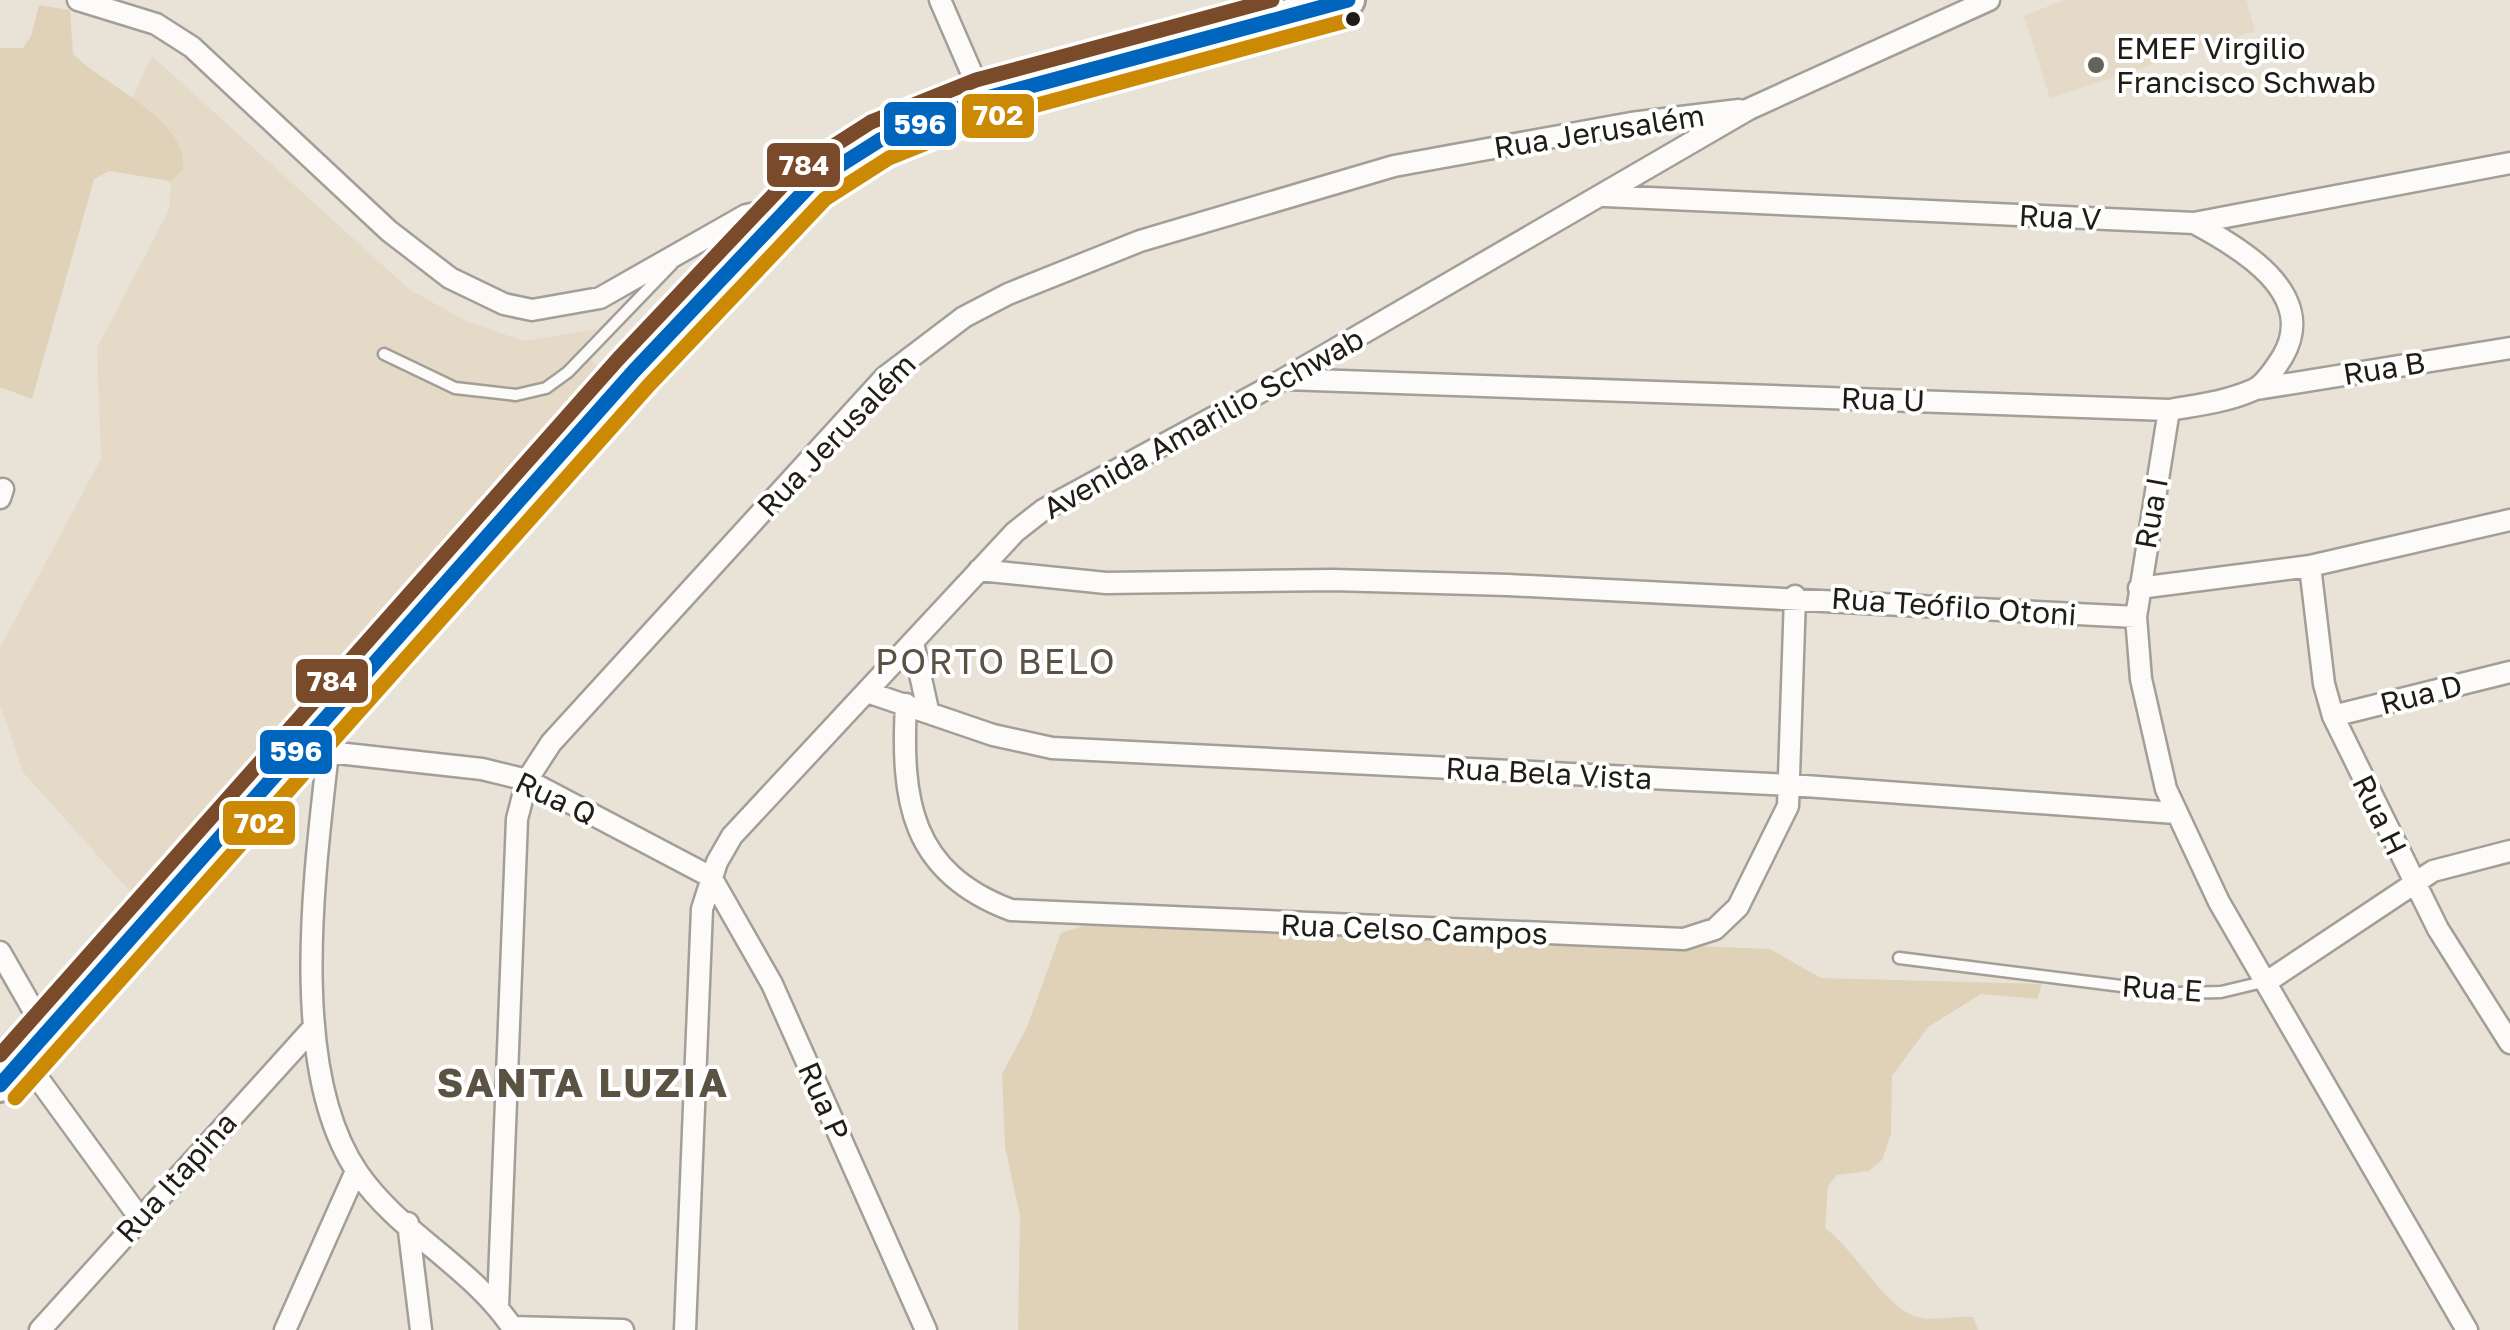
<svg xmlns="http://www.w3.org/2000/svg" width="2510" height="1330" font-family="'Golos Text',sans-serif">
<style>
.built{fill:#e4dac7}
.green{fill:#e0d2b8}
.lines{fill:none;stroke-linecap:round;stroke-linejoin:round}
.service-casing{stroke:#a39e97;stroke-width:15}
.minor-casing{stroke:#a39e97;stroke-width:25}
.primary-casing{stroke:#a39e97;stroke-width:38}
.service{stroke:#fcfbf9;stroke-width:10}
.minor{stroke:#fcfbf9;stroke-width:20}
.primary{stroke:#fcfbf9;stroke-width:32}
.bus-1-casing{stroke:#fff;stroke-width:22}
.bus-2-casing{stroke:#fff;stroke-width:22}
.bus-3-casing{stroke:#fff;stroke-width:22}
.bus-1{stroke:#0065bd;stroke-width:15}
.bus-2{stroke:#cc8a04;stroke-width:15}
.bus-3{stroke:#7a4b2a;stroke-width:15}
.bus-dot{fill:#201c16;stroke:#fff;stroke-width:4}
.poi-dot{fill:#66615a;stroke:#fff;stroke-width:4}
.labels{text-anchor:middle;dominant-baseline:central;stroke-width:8;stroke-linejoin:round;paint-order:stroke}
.poi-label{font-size:30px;fill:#201c16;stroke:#fff;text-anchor:start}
.street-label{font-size:30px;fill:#201c16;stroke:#fff}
.quarter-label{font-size:35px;letter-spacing:2.5px;fill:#5a5242;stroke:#fff}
.district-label{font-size:40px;font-weight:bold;letter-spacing:2.5px;fill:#5a5242;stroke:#fff}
.line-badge{stroke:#fff;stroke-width:4}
.badge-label{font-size:28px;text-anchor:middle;font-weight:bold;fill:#fff}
</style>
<rect width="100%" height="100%" fill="#e8e2d7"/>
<!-- built -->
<path class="built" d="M 2064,0 L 2246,0 L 2255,31 L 2050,98 L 2024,16 Z
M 152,56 L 410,290 L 466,321 L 524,341 L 597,329 L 578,350 L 597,366 L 134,896 L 23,772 L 0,704 L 0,648 L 101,459 L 97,348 L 169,210 L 171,189 L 165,162 L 126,111 Z"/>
<!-- green -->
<path class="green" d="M 39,5 L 70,10 L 73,54 C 106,87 190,120 183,170 L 170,181 L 109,171 L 94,179 L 32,399 L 0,387 L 0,48 L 23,48 L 31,36 Z
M 1092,923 L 1770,949 L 1821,978 L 2042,984 L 2037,999 L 1981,994 L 1928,1027 L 1892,1076 L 1891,1134 L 1882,1160 L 1869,1171 L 1837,1175 L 1828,1186 L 1825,1228 C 1856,1250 1884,1307 1917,1317 C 1931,1322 1956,1315 1973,1317 L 1978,1330 L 1018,1330 L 1020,1216 L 1005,1147 L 1002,1074 L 1027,1027 L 1061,933 Z"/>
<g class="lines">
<defs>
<path id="service" d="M 384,354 L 455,388 L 516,395 L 546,388 L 568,372 L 672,264
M 1899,958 L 2177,993 L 2221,992 L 2267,981"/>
<path id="minor" d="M 78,0 L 156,24 L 192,47 L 389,231 L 450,278 L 504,304 L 532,310 L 600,298 L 746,215 L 786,207
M 940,0 L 983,99
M 1605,196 L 2194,223 L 2510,163
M 1285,379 L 2169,410 C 2197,405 2226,402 2253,390 C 2265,385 2276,367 2283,356 C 2319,293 2239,247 2194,223
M 2257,389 L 2510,348
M 2169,410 L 2136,617 L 2141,679 L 2166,789 L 2219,902 L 2467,1330
M 0,498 L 3,489
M 2310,566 L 2324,684 L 2333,716 L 2438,929 L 2510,1043
M 979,570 L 1106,583 L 1333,580 L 1508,585 L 2136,617
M 2139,588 L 2310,566 L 2510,520
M 913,643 L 928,710
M 867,692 L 993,735 L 1052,748 L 1791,785 L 2175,813
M 906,704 C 901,800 910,872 1011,910 L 1684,939 L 1715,929 L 1738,907 L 1788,806 L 1795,596
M 2333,716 L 2510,672
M 321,743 L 328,752 C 315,871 287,1070 358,1173 C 400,1234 473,1267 514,1330
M 328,752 L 482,769 L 527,780 L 711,877 L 772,984 L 926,1330
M 0,952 L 47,1034
M 2268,981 L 2433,871 L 2510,851
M 24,1059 L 139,1217
M 408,1223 L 421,1330
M 498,1306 L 517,819 L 527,780 L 551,743 L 885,377 L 964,317 L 1008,294 L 1140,241 L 1394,166 L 1631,123 L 1739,110
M 512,1327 L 623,1330
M 40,1330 L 314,1027
M 285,1330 L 356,1171
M 685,1330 L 702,909 L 717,862 L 732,836 L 1015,532 L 1043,510 L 1284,379 L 1749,109 L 1989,0"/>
<path id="primary" d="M 0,1085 L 634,371 L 812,183 L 880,140 L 983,99 L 1348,0"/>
</defs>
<!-- service casing -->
<use href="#service" class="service-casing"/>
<!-- minor casing -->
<use href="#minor" class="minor-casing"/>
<!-- primary casing -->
<use href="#primary" class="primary-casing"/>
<!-- service -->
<use href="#service" class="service"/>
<!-- minor -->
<use href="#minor" class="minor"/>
<!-- primary -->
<use href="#primary" class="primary"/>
<defs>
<path id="bus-1" d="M 0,1085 L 634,371 L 812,183 L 880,140 L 983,99 L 1348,0"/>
<path id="bus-2" d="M 15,1098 L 649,385 L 825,199 L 889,158 L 989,118 L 1353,19"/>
<path id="bus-3" d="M 0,1055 L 619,358 L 799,168 L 871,122 L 976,80 L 1272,0"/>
</defs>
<!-- bus-1 casing -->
<use href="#bus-1" class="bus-1-casing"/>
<!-- bus-2 casing -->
<use href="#bus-2" class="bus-2-casing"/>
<!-- bus-3 casing -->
<use href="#bus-3" class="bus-3-casing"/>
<!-- bus-1 -->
<use href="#bus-1" class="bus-1"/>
<!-- bus-2 -->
<use href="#bus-2" class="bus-2"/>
<!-- bus-3 -->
<use href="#bus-3" class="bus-3"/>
</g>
<!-- markers -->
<circle class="bus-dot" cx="1353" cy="19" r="9"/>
<circle class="poi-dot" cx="2096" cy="65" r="10"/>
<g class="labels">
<!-- poi labels -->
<g class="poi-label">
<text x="2116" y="48">EMEF Virgilio<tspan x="2116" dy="34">Francisco Schwab</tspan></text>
</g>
<!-- street labels -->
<g class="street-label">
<text transform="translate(1599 131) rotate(-9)">Rua Jerusalém</text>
<text transform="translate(2060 217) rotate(3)">Rua V</text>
<text transform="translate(2384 368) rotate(-9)">Rua B</text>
<text transform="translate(1883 399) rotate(2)">Rua U</text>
<text transform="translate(1203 423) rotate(-29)">Avenida Amarilio Schwab</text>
<text transform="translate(836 435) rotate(-46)">Rua Jerusalém</text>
<text transform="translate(2151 513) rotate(-80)">Rua I</text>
<text transform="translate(1954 606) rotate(4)">Rua Teófilo Otoni</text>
<text transform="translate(2421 694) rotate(-14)">Rua D</text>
<text transform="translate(1549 773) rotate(3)">Rua Bela Vista</text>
<text transform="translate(556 798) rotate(25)">Rua Q</text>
<text transform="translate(2380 815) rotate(64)">Rua H</text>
<text transform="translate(1414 929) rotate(2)">Rua Celso Campos</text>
<text transform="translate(2162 988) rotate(4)">Rua E</text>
<text transform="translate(824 1101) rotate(66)">Rua P</text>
<text transform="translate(176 1177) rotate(-48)">Rua Itapina</text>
</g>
<!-- quarter labels -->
<g class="quarter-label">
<text x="996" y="661">PORTO BELO</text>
</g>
<!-- district labels -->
<g class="district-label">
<text x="583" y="1082">SANTA LUZIA</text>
</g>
</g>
<g class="line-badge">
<rect x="960" y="92" width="76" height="48" rx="10" fill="#cc8a04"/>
<rect x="882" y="100" width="76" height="48" rx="10" fill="#0065bd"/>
<rect x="765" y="141" width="77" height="48" rx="10" fill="#7a4b2a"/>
<rect x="294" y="657" width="76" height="48" rx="10" fill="#7a4b2a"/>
<rect x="258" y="728" width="76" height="48" rx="10" fill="#0065bd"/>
<rect x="221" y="799" width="76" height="48" rx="10" fill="#cc8a04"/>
</g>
<g class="badge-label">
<text x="998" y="125">702</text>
<text x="920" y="134">596</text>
<text x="804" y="175">784</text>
<text x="332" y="691">784</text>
<text x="296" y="761">596</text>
<text x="259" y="833">702</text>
</g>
</svg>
